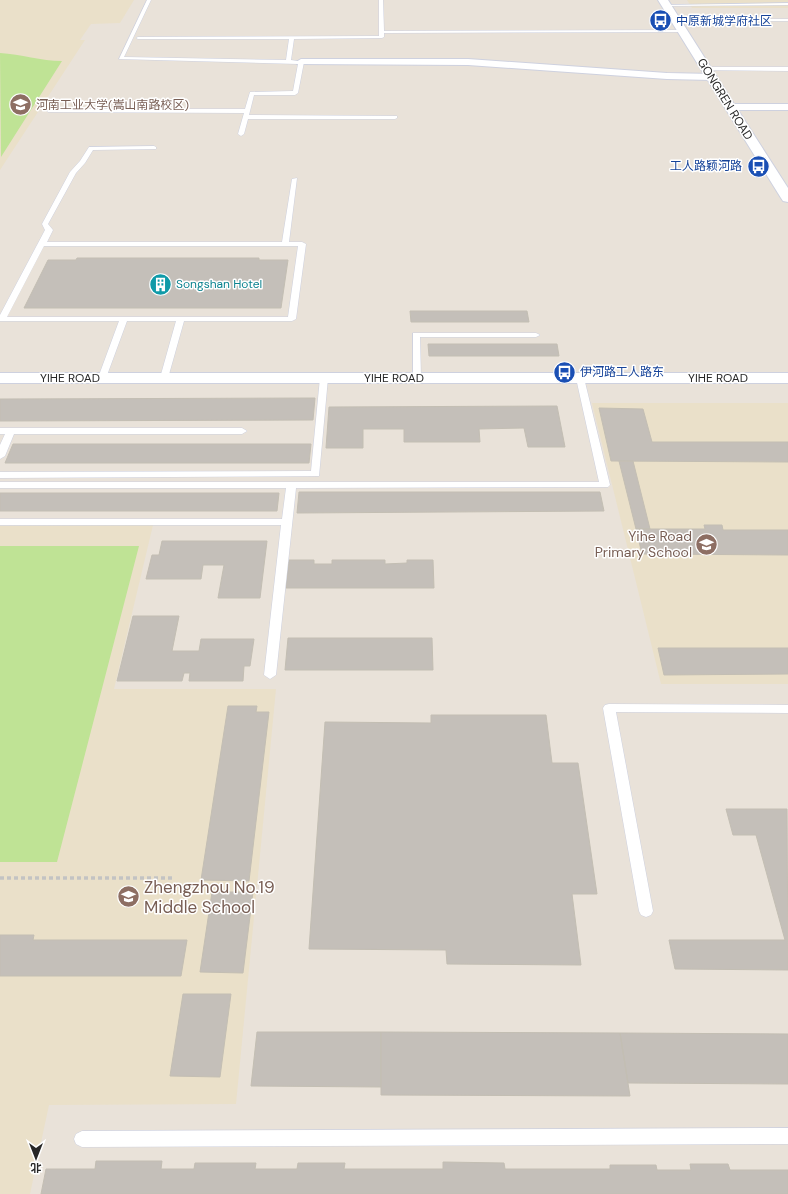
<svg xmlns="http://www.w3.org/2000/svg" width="788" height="1194" font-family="'DM Sans','Noto Sans SC',sans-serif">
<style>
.education{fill:#eae0c9}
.pitch{fill:#bfe395}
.building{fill:#c4bfb9;stroke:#c3beb3}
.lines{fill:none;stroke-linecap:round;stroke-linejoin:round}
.service-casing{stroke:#ced1df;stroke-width:1}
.minor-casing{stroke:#ced1df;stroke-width:2}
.tertiary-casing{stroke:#ced1df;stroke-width:2}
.path{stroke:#c3c3c3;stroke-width:3.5;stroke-dasharray:4 3;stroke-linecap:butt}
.service{fill:#fff;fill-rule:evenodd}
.minor{fill:#fff;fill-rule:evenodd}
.tertiary{fill:#fff;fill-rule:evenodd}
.labels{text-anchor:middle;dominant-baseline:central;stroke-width:3;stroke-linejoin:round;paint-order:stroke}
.far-transit-label{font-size:12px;fill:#164399;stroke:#fff;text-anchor:start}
.far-street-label{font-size:12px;fill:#272727;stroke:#fff}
.far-education-label{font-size:12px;fill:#785e54;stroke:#fff;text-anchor:start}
.far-culture-label{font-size:12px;fill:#0d838f;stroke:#fff;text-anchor:start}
.education-label{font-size:14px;fill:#785e54;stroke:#fff;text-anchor:end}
.near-education-label{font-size:17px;fill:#785e54;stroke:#fff;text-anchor:start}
</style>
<rect width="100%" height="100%" fill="#e9e2d9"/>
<!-- education -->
<path class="education" d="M 0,0 L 134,0 L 120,23 L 91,24 L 80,40 L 85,40 L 0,170 Z
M 687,0 L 788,0 L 788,8 L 692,8 Z
M 592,403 L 788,403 L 788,684 L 661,684 Z
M 153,525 L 114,689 L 276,689 L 236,1104 L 49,1105 L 30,1194 L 0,1194 L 0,526 Z"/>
<!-- pitch -->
<path class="pitch" d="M 0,53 C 21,54 41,61 62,61 L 1,157 Z
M 0,546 L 139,546 L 57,862 L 0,862 Z"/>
<!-- building -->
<path class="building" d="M 77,258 L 259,258 L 259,260 L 288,260 L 281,308 L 24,308 L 48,260 L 76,260 Z
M 410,311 L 527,311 L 529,322 L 411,322 Z
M 428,344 L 557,344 L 559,356 L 429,356 Z
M 315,398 L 313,420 L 0,421 L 0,399 Z
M 557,406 L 565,447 L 528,447 L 524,428 L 479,429 L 480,442 L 404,442 L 404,429 L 363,429 L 363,448 L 326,448 L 329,407 Z
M 599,408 L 643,409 L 652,442 L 788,442 L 788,462 L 611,461 Z
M 13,444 L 311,444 L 309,463 L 5,463 Z
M 619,461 L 633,461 L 650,529 L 636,529 Z
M 299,492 L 600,492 L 604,511 L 297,513 Z
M 0,493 L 279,493 L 277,511 L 0,511 Z
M 704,525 L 722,525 L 723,530 L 788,530 L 788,555 L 642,554 L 636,529 L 705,529 Z
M 162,541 L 267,541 L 260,598 L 218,598 L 224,565 L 203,565 L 201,579 L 146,579 L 152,555 L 159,555 Z
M 289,560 L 314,560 L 314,564 L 332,564 L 332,560 L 385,560 L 385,564 L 407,563 L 407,560 L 433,560 L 434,588 L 286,588 Z
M 133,616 L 179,616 L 172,651 L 199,651 L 201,639 L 254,639 L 250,666 L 244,666 L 243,681 L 189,681 L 190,673 L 184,673 L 182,681 L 117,681 Z
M 288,638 L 432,638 L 433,670 L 285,670 Z
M 658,648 L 788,648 L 788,674 L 664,675 Z
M 228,706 L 257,706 L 256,712 L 269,712 L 249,881 L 201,880 Z
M 431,715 L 546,715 L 552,763 L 578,763 L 597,894 L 572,894 L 581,965 L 447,964 L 446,950 L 309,949 L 325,722 L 431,723 Z
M 726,809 L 787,809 L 788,970 L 675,969 L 669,940 L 785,940 L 756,835 L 733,835 Z
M 212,892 L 253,892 L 243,973 L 200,972 Z
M 0,935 L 34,935 L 33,940 L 187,940 L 181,976 L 0,976 Z
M 183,994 L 231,994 L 220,1077 L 170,1076 Z
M 257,1032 L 381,1032 L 381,1087 L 251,1086 Z
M 381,1032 L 620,1033 L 630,1096 L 381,1095 Z
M 620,1033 L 788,1034 L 788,1084 L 628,1083 Z
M 96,1161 L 162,1161 L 161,1169 L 194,1169 L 195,1163 L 256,1163 L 255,1169 L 297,1169 L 298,1163 L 345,1163 L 344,1169 L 443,1169 L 443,1162 L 504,1163 L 505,1169 L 610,1169 L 610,1165 L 656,1165 L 657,1170 L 691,1170 L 690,1164 L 728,1164 L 730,1170 L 788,1170 L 788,1194 L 41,1194 L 46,1169 L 95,1169 Z"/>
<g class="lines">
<defs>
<path id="service" d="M 147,0 L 151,0 L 124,57 L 286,60 L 289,39 L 138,39 L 136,38 L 138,37 L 379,36 L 379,0 L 383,0 L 384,31 L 683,30 L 685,31 L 683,32 L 384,33 L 384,37 L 382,38 L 294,39 L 291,60 L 304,62 L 298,93 L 295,95 L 254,95 L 249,115 L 397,116 L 397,118 L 395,119 L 248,119 L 244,134 L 241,136 L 238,134 L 244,113 L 48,112 L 47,111 L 50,109 L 245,109 L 250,92 L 293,91 L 298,64 L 119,59 Z
M 788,3 L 788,5 L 666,6 L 664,5 Z
M 768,19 L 788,19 L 788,21 L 766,21 Z
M 706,67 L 788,67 L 788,71 L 704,70 Z
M 154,146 L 156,147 L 156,149 L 93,150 L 85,163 L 76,173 L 48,224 L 53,230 L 47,242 L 282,242 L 292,179 L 297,178 L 289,242 L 302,242 L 306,244 L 296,319 L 292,321 L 184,321 L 168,378 L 164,381 L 160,378 L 176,321 L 127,321 L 106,378 L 102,381 L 98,378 L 119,321 L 0,321 L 0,315 L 45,230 L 42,224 L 70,172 L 80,161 L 89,147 ZM 44,246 L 298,246 L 288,317 L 7,317 Z
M 413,333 L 536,333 L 540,335 L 536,337 L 420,337 L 421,378 L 417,381 L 413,378 Z
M 324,375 L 328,378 L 319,476 L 0,478 L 0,472 L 311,471 L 320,378 Z
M 580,375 L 584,378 L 610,485 L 608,487 L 296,488 L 276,675 L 270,679 L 264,675 L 281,525 L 0,525 L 0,519 L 282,519 L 286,488 L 0,488 L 0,482 L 599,482 L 576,378 Z
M 0,428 L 242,428 L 247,431 L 242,434 L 14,434 L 5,456 L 0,459 L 0,445 L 5,434 L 0,434 Z
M 609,704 L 788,705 L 788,713 L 616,712 L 653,911 L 651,915 L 646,917 L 641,915 L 639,911 L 603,708 L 605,705 Z
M 788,1128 L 788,1144 L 82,1147 L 76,1144 L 74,1139 L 76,1134 L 82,1131 Z"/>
<path id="minor" d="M 301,59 L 468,59 L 667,73 L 712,74 L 717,77 L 712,80 L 667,79 L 468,65 L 297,64 L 296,62 Z"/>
<path id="tertiary" d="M 658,0 L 668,0 L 734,104 L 788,104 L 788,110 L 738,110 L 788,188 L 788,202 L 783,201 L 781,198 Z
M 0,373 L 788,373 L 788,383 L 0,383 Z"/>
</defs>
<!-- service casing -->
<use href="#service" class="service-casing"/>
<!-- minor casing -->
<use href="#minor" class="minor-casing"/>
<!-- tertiary casing -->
<use href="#tertiary" class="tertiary-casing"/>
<!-- path -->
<path class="path" d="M 0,878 L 172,878"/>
<!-- service -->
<use href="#service" class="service"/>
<!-- minor -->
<use href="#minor" class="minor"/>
<!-- tertiary -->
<use href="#tertiary" class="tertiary"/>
</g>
<!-- icons -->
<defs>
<symbol id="bus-disc" viewBox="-11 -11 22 22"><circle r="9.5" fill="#1a4fb4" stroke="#fff"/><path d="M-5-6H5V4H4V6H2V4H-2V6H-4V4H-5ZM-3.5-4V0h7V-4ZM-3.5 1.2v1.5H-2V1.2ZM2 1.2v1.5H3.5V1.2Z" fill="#fff"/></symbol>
<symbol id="university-disc" viewBox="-11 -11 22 22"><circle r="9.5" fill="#8d6e63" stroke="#fff"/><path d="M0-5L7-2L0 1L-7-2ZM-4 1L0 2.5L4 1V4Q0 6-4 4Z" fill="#fff"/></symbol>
<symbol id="building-disc" viewBox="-11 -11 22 22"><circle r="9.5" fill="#0f9aa8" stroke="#fff"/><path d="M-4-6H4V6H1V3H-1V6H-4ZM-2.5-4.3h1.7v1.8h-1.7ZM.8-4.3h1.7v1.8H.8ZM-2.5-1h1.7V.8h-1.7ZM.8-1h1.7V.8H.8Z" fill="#fff"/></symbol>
<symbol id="school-disc" viewBox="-11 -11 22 22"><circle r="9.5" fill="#8d6e63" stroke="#fff"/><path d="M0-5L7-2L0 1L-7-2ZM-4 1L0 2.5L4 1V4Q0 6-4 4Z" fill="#fff"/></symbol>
</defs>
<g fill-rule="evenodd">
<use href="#bus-disc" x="648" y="8" width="25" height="25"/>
<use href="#university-disc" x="8" y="92" width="25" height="25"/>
<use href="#bus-disc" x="746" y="154" width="25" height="25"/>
<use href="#building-disc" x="148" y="272" width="25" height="25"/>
<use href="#bus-disc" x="552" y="360" width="25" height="25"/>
<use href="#school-disc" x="694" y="532" width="25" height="25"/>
<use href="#school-disc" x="116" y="884" width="25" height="25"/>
</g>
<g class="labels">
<!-- far-transit labels -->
<g class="far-transit-label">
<text x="676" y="21">中原新城学府社区</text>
<text x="742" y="166" text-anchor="end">工人路颖河路</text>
<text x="580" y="372">伊河路工人路东</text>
</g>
<!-- far-street labels -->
<g class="far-street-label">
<text transform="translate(725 99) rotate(58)">GONGREN ROAD</text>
<text x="70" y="378">YIHE ROAD</text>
<text x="394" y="378">YIHE ROAD</text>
<text x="718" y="378">YIHE ROAD</text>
</g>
<!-- far-education labels -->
<g class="far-education-label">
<text x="36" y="105">河南工业大学(嵩山南路校区)</text>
</g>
<!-- far-culture labels -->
<g class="far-culture-label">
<text x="176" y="284">Songshan Hotel</text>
</g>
<!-- education labels -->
<g class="education-label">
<text x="692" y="536">Yihe Road<tspan x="692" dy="16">Primary School</tspan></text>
</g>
<!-- near-education labels -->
<g class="near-education-label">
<text x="144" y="887">Zhengzhou No.19<tspan x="144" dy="20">Middle School</tspan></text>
</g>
</g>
<!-- north arrow -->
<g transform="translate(36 1158) rotate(180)" stroke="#ffffff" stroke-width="3" paint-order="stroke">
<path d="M0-3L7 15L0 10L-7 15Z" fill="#272727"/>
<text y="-6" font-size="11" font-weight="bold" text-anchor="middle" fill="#272727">北</text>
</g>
</svg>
